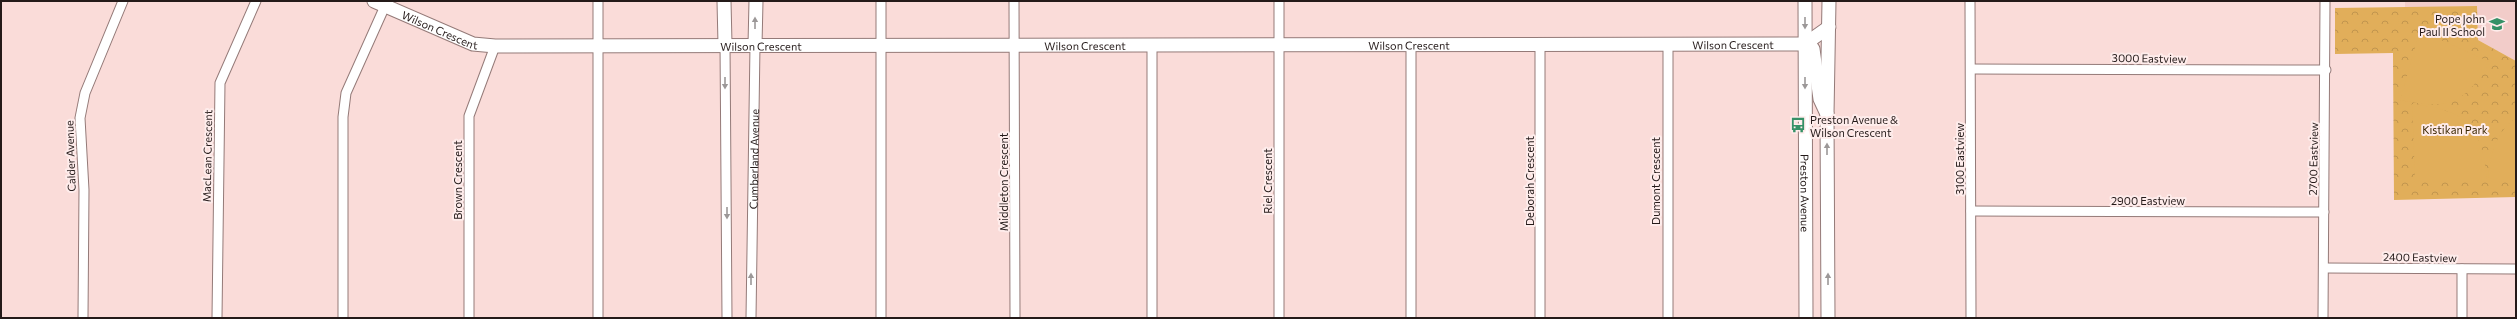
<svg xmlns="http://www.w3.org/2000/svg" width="2517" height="319" font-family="Commissioner,sans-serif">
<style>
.built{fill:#f2ccc9}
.park{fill:url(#park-crowns)}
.pitch{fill:#e1ae5a}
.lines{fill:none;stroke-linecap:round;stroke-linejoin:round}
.street-casing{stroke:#947a78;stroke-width:11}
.secondary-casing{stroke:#947a78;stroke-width:15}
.street{stroke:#fff;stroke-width:9}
.secondary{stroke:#fff;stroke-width:13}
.oneway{fill:#9c9898}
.labels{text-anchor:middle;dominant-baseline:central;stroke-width:4;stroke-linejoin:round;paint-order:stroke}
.poi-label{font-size:11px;fill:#241a19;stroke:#feeceb;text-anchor:end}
.street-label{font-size:11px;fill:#241a19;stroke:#feeceb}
.park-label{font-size:11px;fill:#3b2600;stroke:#feeceb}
</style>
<defs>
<pattern id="park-crowns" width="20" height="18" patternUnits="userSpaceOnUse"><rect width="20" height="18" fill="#e1ae5a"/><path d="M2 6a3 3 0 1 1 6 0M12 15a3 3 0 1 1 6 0" fill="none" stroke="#c1954e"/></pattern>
</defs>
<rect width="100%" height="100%" fill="#fadcd9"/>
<!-- built -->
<path class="built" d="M 2405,1 L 2516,1 L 2516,61 L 2478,40 L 2477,6 L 2405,8 Z"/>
<!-- park -->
<path class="park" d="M 2477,6 L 2478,40 L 2516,61 L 2516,197 L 2394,200 L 2393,53 L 2335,54 L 2335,8 Z"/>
<!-- pitch -->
<path class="pitch" d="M 2423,32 L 2490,62 C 2463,105 2449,110 2400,100 L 2419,34 Z
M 2412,104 C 2466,110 2482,125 2487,180 L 2419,180 L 2415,177 Z
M 2516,118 L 2516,180 L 2488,180 C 2490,156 2495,132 2516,118 Z"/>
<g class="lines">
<defs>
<g id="street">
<path d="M 881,1 L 881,318"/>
<path d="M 1014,1 L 1015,318"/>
<path d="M 1970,1 L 1971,318"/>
<path d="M 725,44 L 727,318"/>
<path d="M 1411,45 L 1411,318"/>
<path d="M 1540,45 L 1540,318"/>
<path d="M 1972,69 L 2326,70"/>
<path d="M 1971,211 L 2324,212"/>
<path d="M 2324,268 L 2516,269"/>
<path d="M 2462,269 L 2462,318"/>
<path d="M 83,318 L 84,190 L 80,118 L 85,93 L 123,1"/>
<path d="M 217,318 L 220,83 L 256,1"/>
<path d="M 343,318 L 343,117 L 346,93 L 385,6"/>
<path d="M 469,318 L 469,116 L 495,46"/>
<path d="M 598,318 L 598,1"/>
<path id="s1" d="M 751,318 L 755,45"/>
<path d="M 1152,318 L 1152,45"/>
<path d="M 1279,318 L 1279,1"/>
<path d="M 1668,318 L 1668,44"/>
<path d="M 2323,318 L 2325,1"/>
</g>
<g id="secondary">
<path id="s2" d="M 374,1 L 473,44 L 495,46 L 1805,44 L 1811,46 L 1813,49 L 1820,99 L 1827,114"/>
<path d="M 724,1 L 725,44"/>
<path id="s3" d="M 1805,1 L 1806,318"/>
<path d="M 1805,44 L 1829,27"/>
<path d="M 755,45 L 756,1"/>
<path d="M 1828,318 L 1827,114 L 1829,1"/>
</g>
</defs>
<!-- street casing -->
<use href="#street" class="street-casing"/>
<!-- secondary casing -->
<use href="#secondary" class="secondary-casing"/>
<!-- street -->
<use href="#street" class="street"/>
<!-- secondary -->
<use href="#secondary" class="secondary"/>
</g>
<!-- one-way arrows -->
<defs><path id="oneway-solid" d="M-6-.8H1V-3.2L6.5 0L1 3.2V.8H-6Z"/></defs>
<g class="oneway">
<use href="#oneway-solid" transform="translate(755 23) rotate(-90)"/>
<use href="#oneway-solid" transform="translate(1805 23) rotate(90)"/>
<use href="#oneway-solid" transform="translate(725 83) rotate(90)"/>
<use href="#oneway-solid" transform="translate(1805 83) rotate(90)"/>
<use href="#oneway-solid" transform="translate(1827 149) rotate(-90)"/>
<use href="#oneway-solid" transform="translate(727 213) rotate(90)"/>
<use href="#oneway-solid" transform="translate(751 279) rotate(-90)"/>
<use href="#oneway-solid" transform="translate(1828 279) rotate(-90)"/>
</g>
<!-- icons -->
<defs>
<symbol id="school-bare" viewBox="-9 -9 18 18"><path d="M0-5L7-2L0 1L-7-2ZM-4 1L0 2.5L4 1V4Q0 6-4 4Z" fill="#359167" stroke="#feeceb" stroke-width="2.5" paint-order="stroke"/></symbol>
<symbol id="bus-bare" viewBox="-9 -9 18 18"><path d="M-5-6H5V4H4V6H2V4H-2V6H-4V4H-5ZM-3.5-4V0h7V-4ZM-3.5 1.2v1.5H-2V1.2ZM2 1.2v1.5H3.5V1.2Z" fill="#359167" stroke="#feeceb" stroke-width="2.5" paint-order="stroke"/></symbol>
</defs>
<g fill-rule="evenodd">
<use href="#school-bare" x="2486" y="13" width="22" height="22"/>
<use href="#bus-bare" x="1787" y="114" width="22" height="22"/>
</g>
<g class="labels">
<!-- poi labels -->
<g class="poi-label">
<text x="2485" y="18">Pope John<tspan x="2485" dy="13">Paul II School</tspan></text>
<text x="1810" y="119" text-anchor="start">Preston Avenue &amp;<tspan x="1810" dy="13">Wilson Crescent</tspan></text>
</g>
<!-- street labels -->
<g class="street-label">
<text stroke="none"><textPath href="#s2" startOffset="72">Wilson Crescent</textPath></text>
<text stroke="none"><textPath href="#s2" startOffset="1368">Wilson Crescent</textPath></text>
<text stroke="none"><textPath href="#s2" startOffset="396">Wilson Crescent</textPath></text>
<text stroke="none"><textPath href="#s2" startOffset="720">Wilson Crescent</textPath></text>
<text stroke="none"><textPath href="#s2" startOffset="1044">Wilson Crescent</textPath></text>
<text transform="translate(2149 58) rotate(1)">3000 Eastview</text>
<text transform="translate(70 156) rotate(-92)">Calder Avenue</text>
<text transform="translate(207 156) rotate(-89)">MacLean Crescent</text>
<text stroke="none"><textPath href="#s1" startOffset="159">Cumberland Avenue</textPath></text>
<text transform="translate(1959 159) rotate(-90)">3100 Eastview</text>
<text transform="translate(2313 159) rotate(-89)">2700 Eastview</text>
<text transform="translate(457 180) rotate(-90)">Brown Crescent</text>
<text transform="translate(1267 181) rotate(-90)">Riel Crescent</text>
<text transform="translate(1529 181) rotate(-90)">Deborah Crescent</text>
<text transform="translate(1655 181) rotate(-90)">Dumont Crescent</text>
<text transform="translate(1003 182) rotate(-90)">Middleton Crescent</text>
<text stroke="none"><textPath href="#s3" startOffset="192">Preston Avenue</textPath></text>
<text x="2148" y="200">2900 Eastview</text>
<text transform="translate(2420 257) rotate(1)">2400 Eastview</text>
</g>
<!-- park labels -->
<g class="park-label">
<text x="2455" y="129">Kistikan Park</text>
</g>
</g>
<!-- border -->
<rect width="2517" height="319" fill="none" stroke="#241a19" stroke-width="4"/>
</svg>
